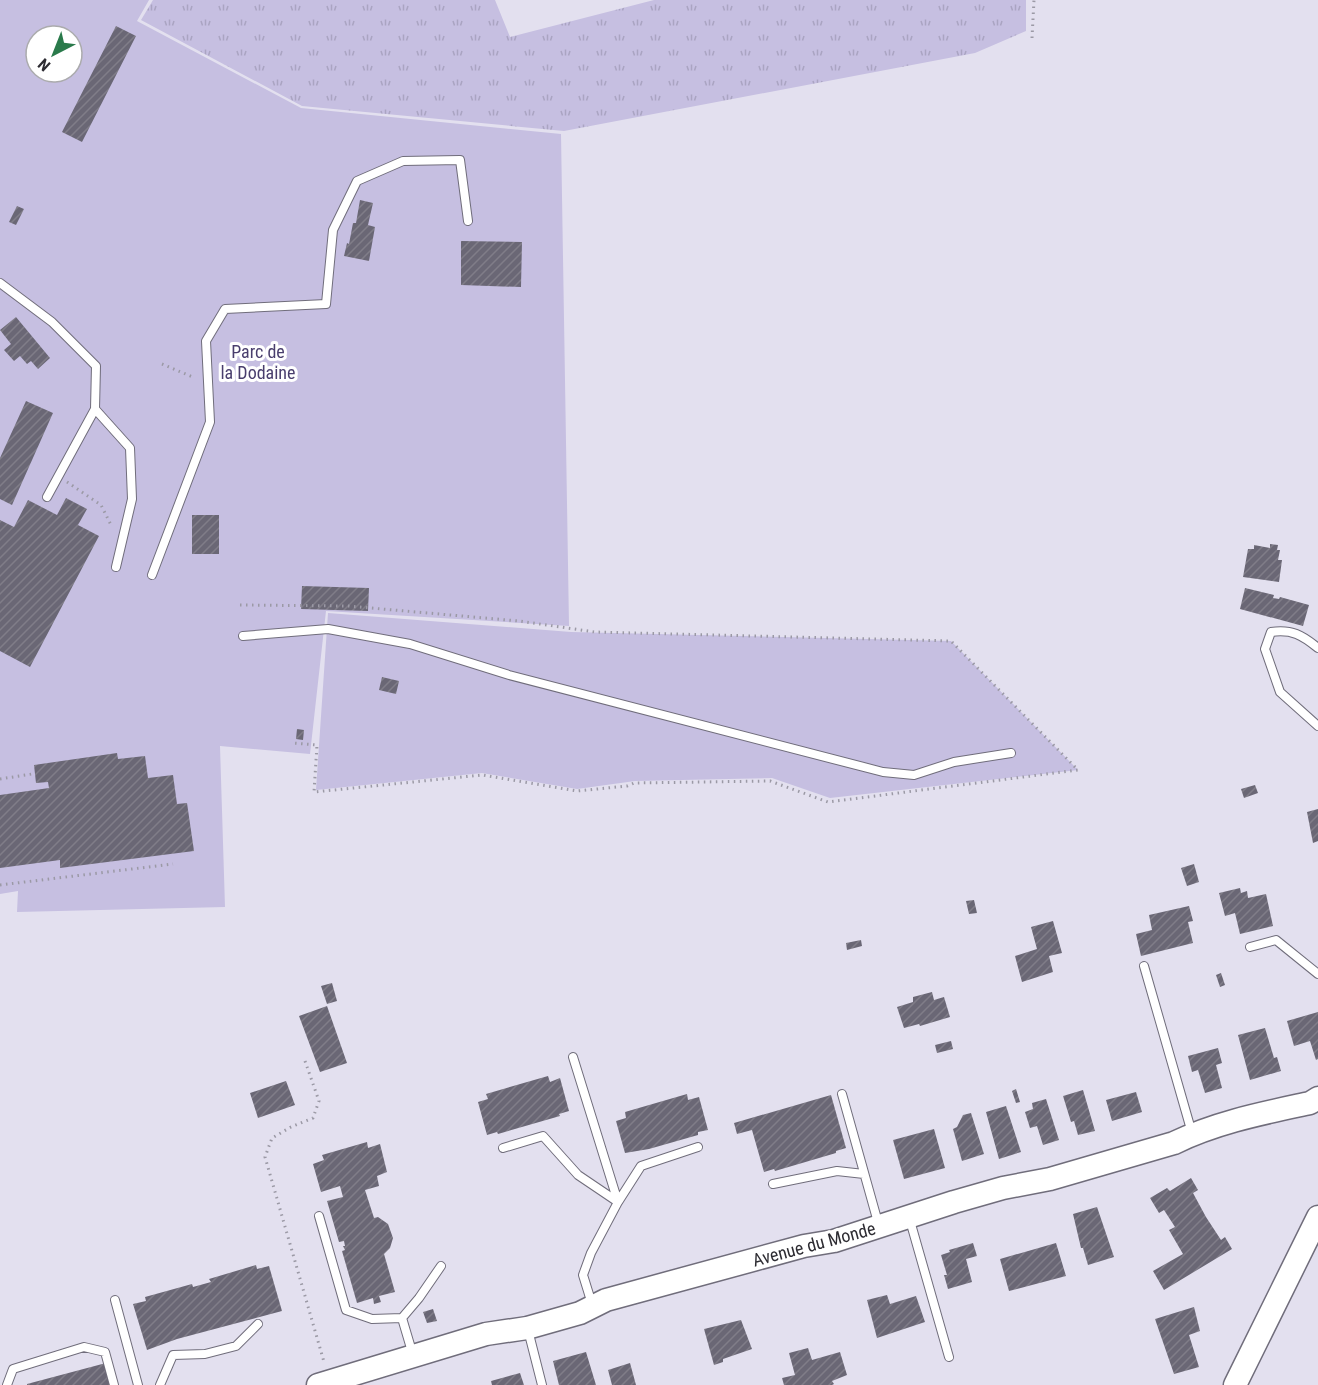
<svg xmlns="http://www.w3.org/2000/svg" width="1318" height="1385" font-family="'Roboto Condensed',sans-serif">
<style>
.grass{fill:url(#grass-tufts)}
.green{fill:#c6bfe1;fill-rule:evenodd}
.building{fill:url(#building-hatch)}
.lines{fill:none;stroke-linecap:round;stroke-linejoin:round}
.lane-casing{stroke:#706d7b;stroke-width:10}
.secondary-casing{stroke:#706d7b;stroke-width:25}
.path{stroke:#9b99a5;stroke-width:3;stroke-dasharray:1.5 4.5;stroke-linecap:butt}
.lane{stroke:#fff;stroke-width:8}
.secondary{stroke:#fff;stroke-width:22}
.labels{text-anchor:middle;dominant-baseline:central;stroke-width:6;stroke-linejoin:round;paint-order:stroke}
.park-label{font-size:18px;fill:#493e6d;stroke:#fff}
.street-label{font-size:18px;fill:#2d2c32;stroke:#fff}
</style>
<defs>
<pattern id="grass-tufts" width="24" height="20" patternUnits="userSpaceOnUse" patternTransform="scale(1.5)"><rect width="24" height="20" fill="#c6bfe1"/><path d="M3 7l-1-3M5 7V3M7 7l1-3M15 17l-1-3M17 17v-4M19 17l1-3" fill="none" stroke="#aaa4c2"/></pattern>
<pattern id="building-hatch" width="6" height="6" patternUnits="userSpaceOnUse" patternTransform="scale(1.5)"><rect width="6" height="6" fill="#6a6775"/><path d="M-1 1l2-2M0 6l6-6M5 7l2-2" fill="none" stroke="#807d88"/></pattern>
</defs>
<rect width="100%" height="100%" fill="#e3e0ef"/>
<!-- grass -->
<path class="grass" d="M 153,0 L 495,0 L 510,37 L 654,0 L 1026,0 L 1026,31 L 975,53 L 564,131 L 302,106 L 141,20 Z"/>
<!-- green -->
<path class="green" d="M 0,0 L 149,0 L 137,21 L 301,108 L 561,134 L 569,626 L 326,611 L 310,754 L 220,746 L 225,907 L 17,912 L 18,891 L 0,894 ZM 36,36 L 72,36 L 72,72 L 36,72 Z
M 328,613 L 571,632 L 951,641 L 1078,770 L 830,798 L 772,778 L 635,781 L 577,789 L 482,773 L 316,790 Z"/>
<!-- building -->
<path class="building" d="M 116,26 L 136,36 L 82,142 L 62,132 Z
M 360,200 L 373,203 L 368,225 L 375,227 L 369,261 L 344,256 L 347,243 L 349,244 L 353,223 L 356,223 Z
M 17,206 L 24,209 L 16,225 L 9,222 Z
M 461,241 L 522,242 L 521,287 L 461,285 Z
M 16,317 L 50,358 L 38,369 L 31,361 L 27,364 L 20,356 L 14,361 L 4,350 L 11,344 L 0,330 Z
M 26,401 L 53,413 L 12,505 L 0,499 L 0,458 Z
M 66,498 L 87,509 L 78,525 L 99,536 L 30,667 L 0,651 L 0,520 L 14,527 L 28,500 L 57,515 Z
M 192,515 L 219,515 L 219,554 L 192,554 Z
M 1270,544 L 1278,545 L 1277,550 L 1280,550 L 1278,560 L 1282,560 L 1279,582 L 1243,577 L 1248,549 L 1254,549 L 1254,545 L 1270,548 Z
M 302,586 L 369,588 L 368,611 L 301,609 Z
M 1245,588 L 1274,595 L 1273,598 L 1279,599 L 1280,597 L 1309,605 L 1303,626 L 1240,609 Z
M 382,677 L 399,681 L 396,694 L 379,690 Z
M 297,729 L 304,730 L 303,740 L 296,739 Z
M 117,753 L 118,759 L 145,756 L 148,778 L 173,775 L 177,804 L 187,803 L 194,851 L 60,868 L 60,860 L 0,868 L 0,795 L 49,788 L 48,782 L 36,783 L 34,765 Z
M 1255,785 L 1258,793 L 1244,798 L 1241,789 Z
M 1318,809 L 1318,841 L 1313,843 L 1307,812 Z
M 1194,864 L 1199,882 L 1187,886 L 1181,868 Z
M 1240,888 L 1241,893 L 1247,891 L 1248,898 L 1266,894 L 1273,926 L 1240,934 L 1235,913 L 1225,916 L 1219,893 Z
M 974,900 L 977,913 L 969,914 L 966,901 Z
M 1189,906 L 1193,921 L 1188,922 L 1193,943 L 1141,956 L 1136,934 L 1152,930 L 1149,915 Z
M 1053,921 L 1062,953 L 1049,956 L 1053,972 L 1022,982 L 1015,956 L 1037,949 L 1031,927 Z
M 861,940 L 862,946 L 847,950 L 846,943 Z
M 1221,973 L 1225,985 L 1220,987 L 1216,975 Z
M 332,983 L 337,1001 L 327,1004 L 321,986 Z
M 932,992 L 934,1000 L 944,997 L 950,1017 L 920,1026 L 919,1024 L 904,1028 L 897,1007 L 913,1002 L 913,997 Z
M 327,1006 L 347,1063 L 320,1072 L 299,1016 Z
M 1318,1012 L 1318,1059 L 1316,1060 L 1310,1041 L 1294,1046 L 1287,1021 Z
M 1265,1028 L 1274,1058 L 1277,1057 L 1281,1071 L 1250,1080 L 1238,1035 Z
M 951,1041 L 953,1049 L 937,1053 L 935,1045 Z
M 1218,1048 L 1222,1063 L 1216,1065 L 1222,1088 L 1205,1093 L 1198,1070 L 1192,1072 L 1188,1056 Z
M 548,1076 L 550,1082 L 560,1078 L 569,1111 L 559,1114 L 560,1116 L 498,1134 L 497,1132 L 487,1135 L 478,1102 L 488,1099 L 486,1094 Z
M 286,1081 L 295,1105 L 258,1118 L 250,1093 Z
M 1016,1089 L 1020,1102 L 1016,1103 L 1012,1091 Z
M 1083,1090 L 1095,1131 L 1078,1135 L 1074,1121 L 1071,1122 L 1063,1096 Z
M 1136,1092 L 1142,1112 L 1112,1121 L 1106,1100 Z
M 687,1094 L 688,1100 L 699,1097 L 708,1130 L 698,1132 L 698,1135 L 649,1149 L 625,1153 L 616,1121 L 626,1118 L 625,1112 Z
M 831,1095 L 846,1148 L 836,1151 L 836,1153 L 775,1171 L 774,1169 L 764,1172 L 752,1130 L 737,1134 L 734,1123 Z
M 1046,1099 L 1059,1140 L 1043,1145 L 1037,1126 L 1030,1128 L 1025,1112 L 1033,1109 L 1032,1103 Z
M 1006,1106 L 1021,1152 L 999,1159 L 986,1112 Z
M 971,1113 L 984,1154 L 962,1161 L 953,1129 L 957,1127 L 963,1115 Z
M 934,1129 L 945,1168 L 904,1179 L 893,1140 Z
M 367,1142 L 368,1148 L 380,1144 L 387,1172 L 377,1176 L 379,1186 L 365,1190 L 374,1218 L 378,1217 L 388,1224 L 393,1238 L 390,1248 L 384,1254 L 395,1292 L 379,1296 L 381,1302 L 374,1304 L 373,1298 L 357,1303 L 342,1251 L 345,1250 L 343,1246 L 345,1246 L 344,1241 L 339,1242 L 327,1201 L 343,1197 L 340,1186 L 321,1192 L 313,1164 L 324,1160 L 322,1155 Z
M 1191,1178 L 1198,1190 L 1193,1193 L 1206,1217 L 1221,1240 L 1225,1237 L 1232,1249 L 1164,1290 L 1153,1271 L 1183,1254 L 1169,1230 L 1175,1227 L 1164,1210 L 1159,1213 L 1150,1198 L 1167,1188 L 1170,1191 Z
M 1097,1207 L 1114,1257 L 1088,1265 L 1083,1248 L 1081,1248 L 1073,1214 Z
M 973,1243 L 977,1256 L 966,1259 L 972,1282 L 948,1289 L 944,1275 L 947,1275 L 941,1255 L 950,1252 L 949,1250 Z
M 1056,1243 L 1066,1276 L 1009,1291 L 1000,1259 Z
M 256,1265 L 257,1269 L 269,1266 L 282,1311 L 177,1339 L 147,1350 L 133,1304 L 146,1301 L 145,1297 L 192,1284 L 193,1287 L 211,1282 L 209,1279 Z
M 887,1295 L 890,1304 L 916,1296 L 925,1322 L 877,1338 L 867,1300 Z
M 1194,1307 L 1200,1331 L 1189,1335 L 1199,1367 L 1174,1374 L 1155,1319 Z
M 433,1309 L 437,1321 L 427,1323 L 423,1312 Z
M 741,1320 L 752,1349 L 723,1359 L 723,1362 L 714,1365 L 704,1329 Z
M 808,1348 L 812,1360 L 840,1352 L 847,1375 L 832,1381 L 834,1384 L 832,1385 L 784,1385 L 782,1378 L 795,1375 L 789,1353 Z
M 586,1352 L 596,1385 L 559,1385 L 553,1361 Z
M 106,1363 L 112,1385 L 27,1385 L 27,1384 Z
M 630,1363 L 636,1385 L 612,1385 L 608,1370 Z
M 520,1373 L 524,1385 L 492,1385 L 491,1381 Z"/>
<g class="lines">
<defs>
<path id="lane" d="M 0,283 L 52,322 L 96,366 L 95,409 L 47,497
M 95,409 L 130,448 L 132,499 L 116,567
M 152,575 L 210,422 L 206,341 L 225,309 L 326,304 L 333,230 L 357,181 L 403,161 L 460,160 L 468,221
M 243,636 L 328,629 L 410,644 L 509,675 L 883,772 L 914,775 L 954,762 L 1011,753
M 1318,648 C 1302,635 1292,629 1271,632 L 1265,649 L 1280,692 L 1318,726
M 1250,947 L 1276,940 L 1318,974
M 1144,966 L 1192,1133
M 573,1057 L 618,1202 L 591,1253 L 583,1275 L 592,1304
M 842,1094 L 879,1226
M 503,1148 L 543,1136 L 578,1175 L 618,1202 L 641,1166 L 698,1147
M 773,1184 L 837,1171 L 864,1174
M 319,1216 L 346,1310 L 372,1319 L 402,1318
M 909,1217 L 949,1357
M 115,1300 L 138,1385
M 528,1330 L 542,1385
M 413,1355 L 402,1318 L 419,1298 L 441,1266
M 7,1385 L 13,1369 L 84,1347 L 105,1352 L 114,1385
M 160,1385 L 173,1355 L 205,1354 L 236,1346 L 258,1324"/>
<path id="secondary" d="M 318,1385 L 486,1334 L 527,1328 L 580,1313 L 606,1300 L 804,1246 L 834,1241 L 954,1202 L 1003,1188 L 1050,1179 L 1174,1143 C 1217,1122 1264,1113 1310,1103 L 1318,1098
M 1235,1385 L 1318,1217"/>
</defs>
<!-- lane casing -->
<use href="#lane" class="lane-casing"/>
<!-- secondary casing -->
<use href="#secondary" class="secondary-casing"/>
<!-- path -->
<path class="path" d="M 1032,38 L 1034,0
M 162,364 L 195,378
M 67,482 L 101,505 L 112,527
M 240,605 L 348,606 L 519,621 L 595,632 L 951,641 L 1078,770 L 828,802 L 770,781 L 634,783 L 627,786 L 577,791 L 482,775 L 314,792 L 317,745 L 293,743
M 0,779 L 32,774
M 0,885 L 173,864
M 305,1061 L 319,1101 L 313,1118 L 291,1127 L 272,1138 L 265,1157 L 324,1362"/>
<!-- lane -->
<use href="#lane" class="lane"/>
<!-- secondary -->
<use href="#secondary" class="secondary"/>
</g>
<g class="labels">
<!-- park labels -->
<g class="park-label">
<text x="258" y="351">Parc de<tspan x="258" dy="21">la Dodaine</tspan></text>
</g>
<!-- street labels -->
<g class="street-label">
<text transform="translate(814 1244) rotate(-15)">Avenue du Monde</text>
</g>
</g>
<!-- north arrow -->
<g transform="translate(54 54) rotate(222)"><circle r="28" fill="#ffffff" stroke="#ababad" stroke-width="1.5"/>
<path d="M0-4.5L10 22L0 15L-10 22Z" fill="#2a7a4b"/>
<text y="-9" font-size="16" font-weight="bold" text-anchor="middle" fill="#2d2c32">N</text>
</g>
</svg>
